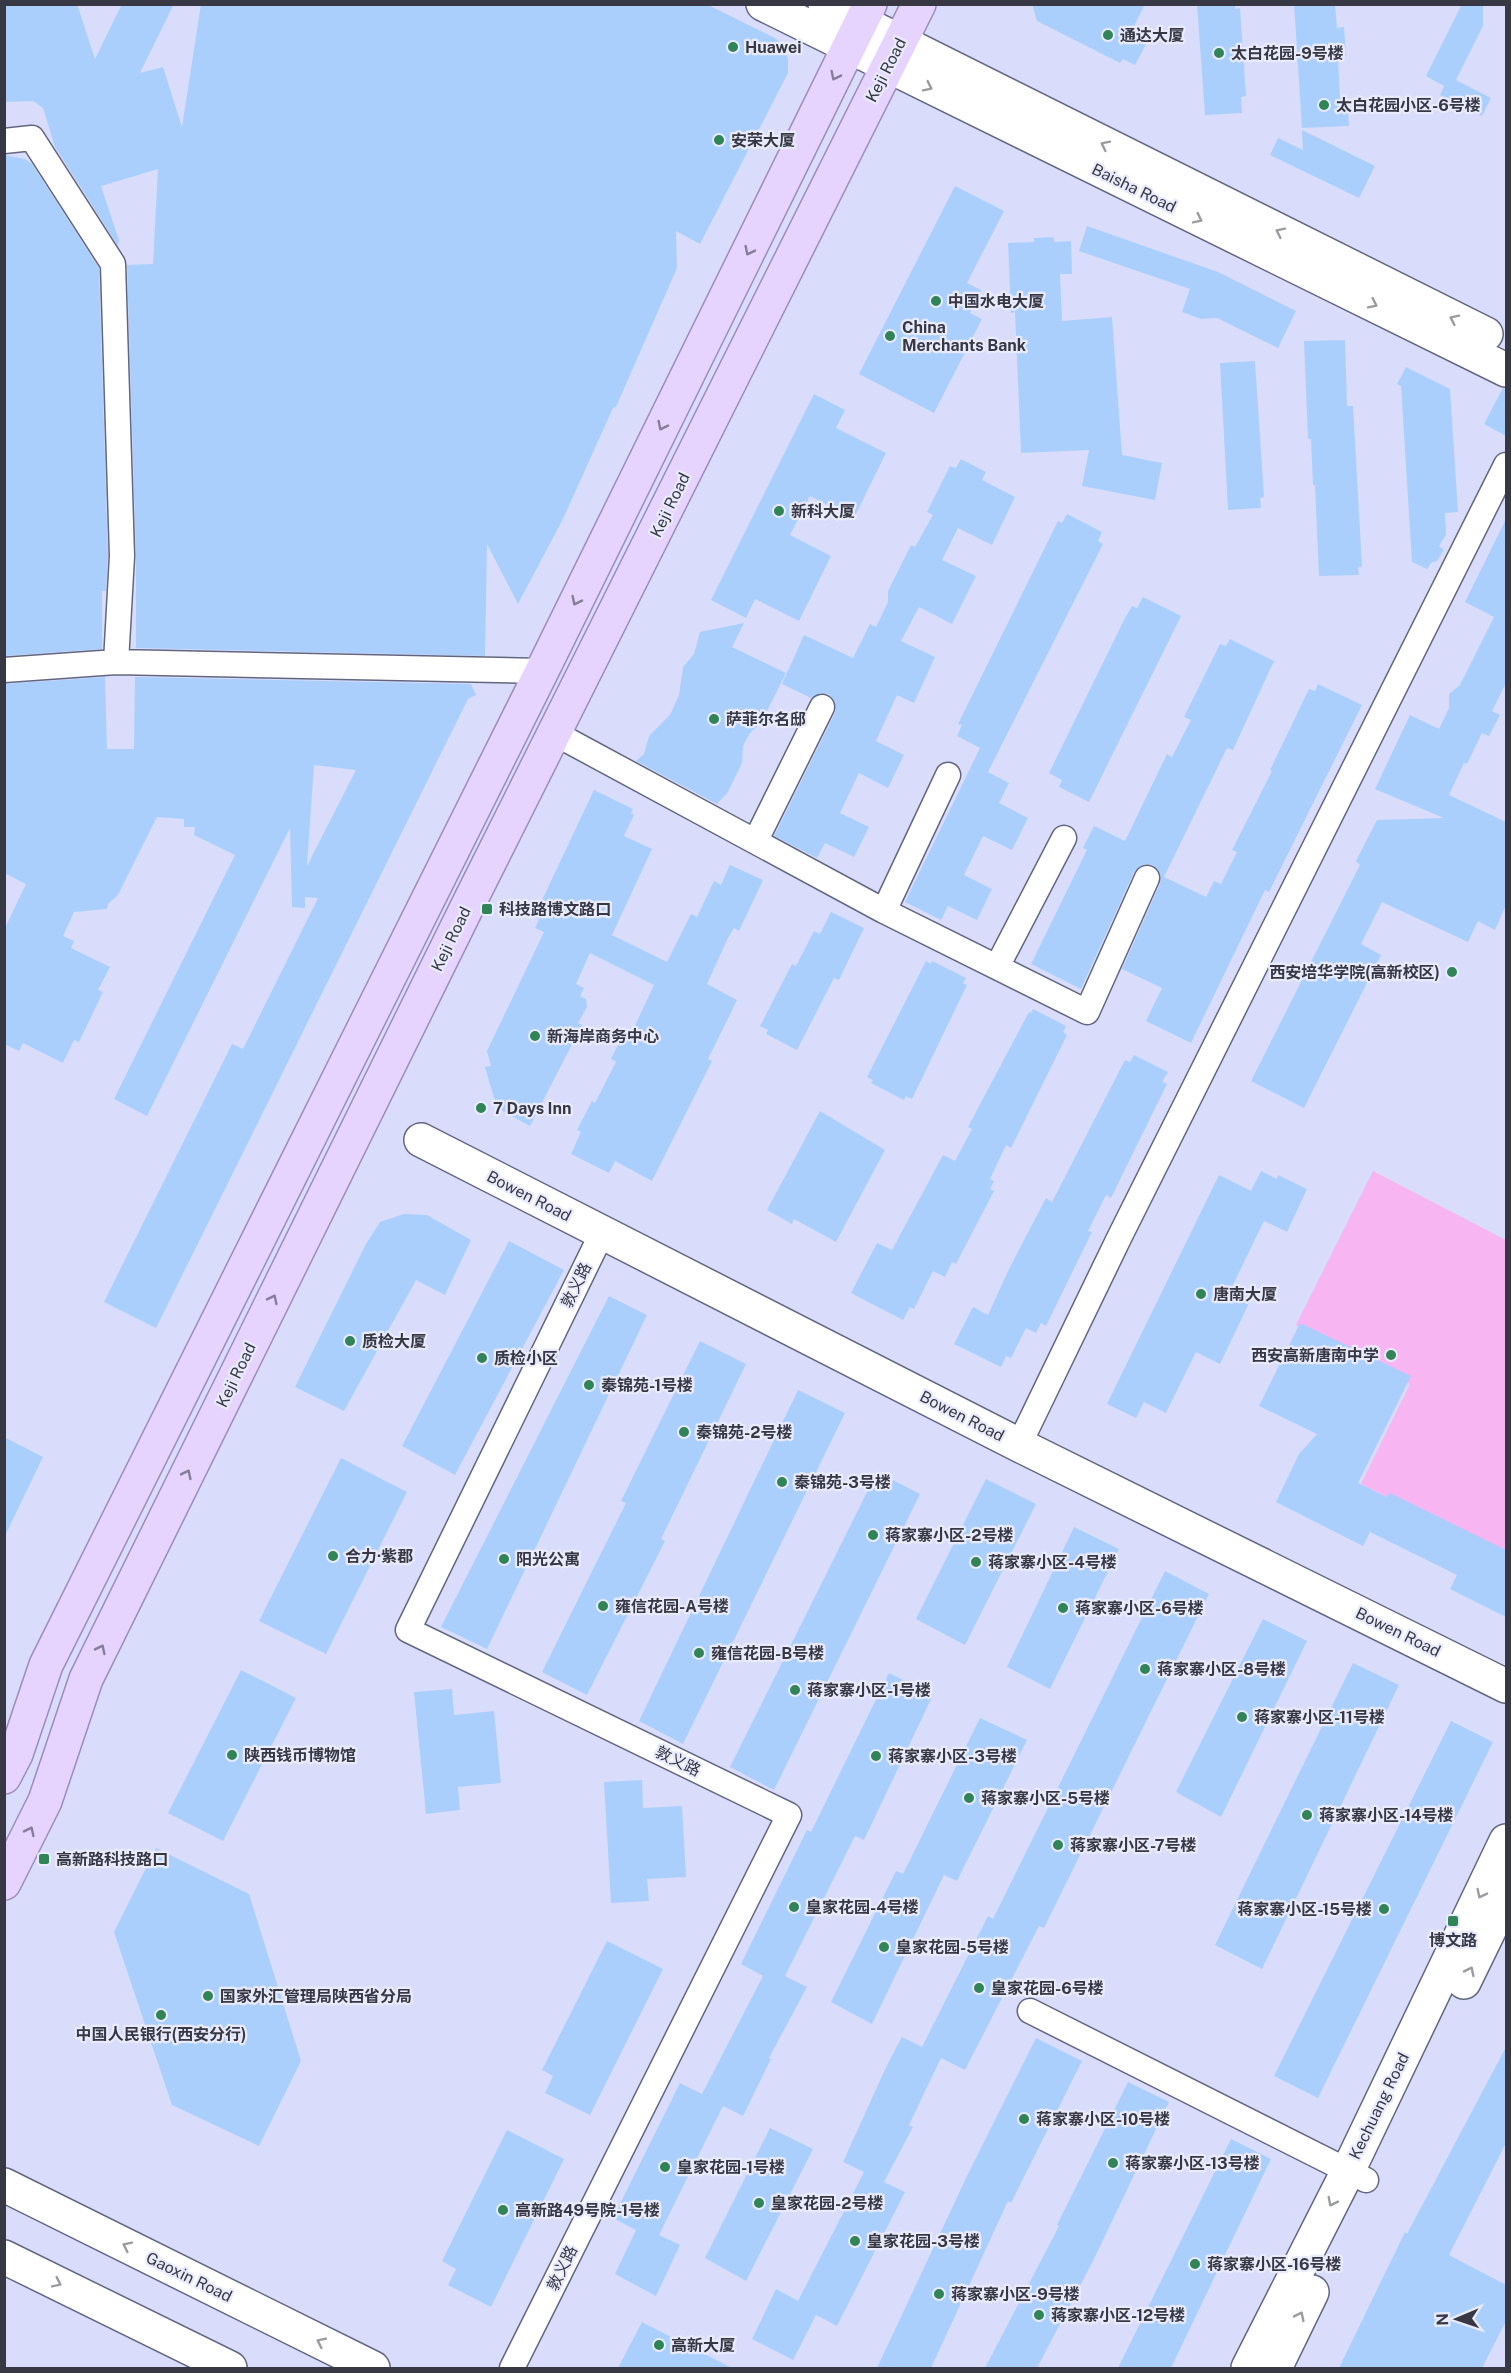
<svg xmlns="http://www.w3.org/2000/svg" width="1511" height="2373" font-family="'Public Sans','Noto Sans SC',sans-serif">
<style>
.pitch{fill:#f7b5f2}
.building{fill:#abcffc;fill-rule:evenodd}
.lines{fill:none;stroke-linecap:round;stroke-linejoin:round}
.street-casing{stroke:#636680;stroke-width:27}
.secondary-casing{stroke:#636680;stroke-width:36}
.primary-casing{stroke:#9e8bbc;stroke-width:36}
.street{stroke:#fff;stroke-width:24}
.secondary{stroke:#fff;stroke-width:33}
.primary{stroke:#e6d4fe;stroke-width:33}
.oneway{stroke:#867e98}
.oneway2{stroke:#9b9ca2}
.poi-dot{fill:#308457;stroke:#e9ebfd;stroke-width:2}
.labels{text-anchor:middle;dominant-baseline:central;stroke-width:4.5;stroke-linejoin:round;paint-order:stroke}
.poi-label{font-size:16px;font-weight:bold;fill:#373844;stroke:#e9ebfd;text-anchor:start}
.street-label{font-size:16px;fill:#373844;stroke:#e9ebfd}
</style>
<rect width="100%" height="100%" fill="#d9ddfb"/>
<!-- pitch -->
<path class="pitch" d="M 1373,1171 L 1506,1240 L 1506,1548 L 1503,1554 L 1361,1484 L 1410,1384 L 1296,1325 Z"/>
<!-- building -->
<path class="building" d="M 4,4 L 77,4 L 95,59 L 122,4 L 174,4 L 140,73 L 163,67 L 182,127 L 201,4 L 706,4 L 775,38 L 784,46 L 788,59 L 788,73 L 700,244 L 676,231 L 677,268 L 616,407 L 613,408 L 563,519 L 518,604 L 487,544 L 485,656 L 136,648 L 136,556 L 127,265 L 153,264 L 158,169 L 101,186 L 119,240 L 118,246 L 55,147 L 43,108 L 33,101 L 4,102 Z
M 1032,4 L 1145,4 L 1134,26 L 1151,35 L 1135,65 L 1123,59 L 1120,63 L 1037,21 Z
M 1197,4 L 1235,4 L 1235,9 L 1240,8 L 1246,96 L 1241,97 L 1242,113 L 1205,115 Z
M 1294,4 L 1335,4 L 1337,28 L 1344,27 L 1346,56 L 1338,57 L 1340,98 L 1347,97 L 1349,126 L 1302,128 Z
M 1462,4 L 1483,4 L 1483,26 L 1456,80 L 1491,98 L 1482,116 L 1440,95 L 1444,86 L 1426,76 Z
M 1302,130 L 1375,166 L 1359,198 L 1270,155 L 1278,138 L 1303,150 Z
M 4,155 L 25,159 L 32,164 L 99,268 L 108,556 L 106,591 L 102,591 L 102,649 L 4,656 Z
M 955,186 L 1004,211 L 967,283 L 981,290 L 970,313 L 982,319 L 934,413 L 859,374 Z
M 1087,226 L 1218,272 L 1296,311 L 1278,348 L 1217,318 L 1201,319 L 1182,312 L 1190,289 L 1079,251 Z
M 1054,237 L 1054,242 L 1071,241 L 1072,274 L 1060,274 L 1062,321 L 1112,317 L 1122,455 L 1162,463 L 1155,500 L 1082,486 L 1089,450 L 1021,453 L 1015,312 L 1011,313 L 1008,243 L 1034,242 L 1034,238 Z
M 1345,340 L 1347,406 L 1353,406 L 1362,567 L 1358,567 L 1359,575 L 1319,576 L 1315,485 L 1313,485 L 1311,439 L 1308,439 L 1304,341 Z
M 1255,361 L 1264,497 L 1260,498 L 1261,508 L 1228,510 L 1220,363 Z
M 1406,367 L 1450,389 L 1458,512 L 1445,513 L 1446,535 L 1439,546 L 1444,550 L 1437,561 L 1432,562 L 1427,569 L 1412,562 L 1401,386 L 1397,384 Z
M 1503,388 L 1506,389 L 1506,436 L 1484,424 Z
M 814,394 L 845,410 L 836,428 L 886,453 L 854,518 L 810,496 L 790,535 L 831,556 L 799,621 L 755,599 L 746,618 L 711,600 Z
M 961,459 L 986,472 L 982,480 L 1015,497 L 992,545 L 958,528 L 942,560 L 976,576 L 952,624 L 919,607 L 901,641 L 935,657 L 914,703 L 897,695 L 876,741 L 904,755 L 888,788 L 859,773 L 840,813 L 869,827 L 854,857 L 825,843 L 817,858 L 774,836 L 835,713 L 836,706 L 828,694 L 821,693 L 811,698 L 782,684 L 804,635 L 853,658 L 870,624 L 876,627 L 888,602 L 888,591 L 911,545 L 915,547 L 933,515 L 927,512 L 950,466 L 956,468 Z
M 1067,514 L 1102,532 L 1098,541 L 1103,544 L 988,772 L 1009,783 L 999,803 L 1028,818 L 1012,850 L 983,836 L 964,875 L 992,889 L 977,920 L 948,906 L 941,920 L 905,902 L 980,748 L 957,736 L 962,725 L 958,724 L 1058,521 L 1062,523 Z
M 1506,519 L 1506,683 L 1492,711 L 1500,715 L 1489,736 L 1482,733 L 1467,764 L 1464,763 L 1449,795 L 1506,822 L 1506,905 L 1495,930 L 1478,921 L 1468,942 L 1382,902 L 1361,944 L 1381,955 L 1304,1108 L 1251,1081 L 1360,865 L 1356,861 L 1377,820 L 1444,818 L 1375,789 L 1410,715 L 1439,729 L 1449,708 L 1449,694 L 1460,685 L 1494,617 L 1465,602 Z
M 1143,597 L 1181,616 L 1089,802 L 1059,787 L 1062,780 L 1049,773 L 1124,620 L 1132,606 L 1137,608 Z
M 744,623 L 732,647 L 786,673 L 761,723 L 750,733 L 743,746 L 742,763 L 728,792 L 717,804 L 636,761 L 644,754 L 649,736 L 670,715 L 679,695 L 683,667 L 694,654 L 700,632 Z
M 1230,639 L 1274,661 L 1233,750 L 1227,748 L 1164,877 L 1206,897 L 1214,881 L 1221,884 L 1237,852 L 1232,850 L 1272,771 L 1270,770 L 1309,689 L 1315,691 L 1318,684 L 1362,705 L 1269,892 L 1265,890 L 1191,1043 L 1146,1021 L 1162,988 L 1122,969 L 1160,884 L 1161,876 L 1153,865 L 1145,864 L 1134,872 L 1081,989 L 1031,964 L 1087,850 L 1083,848 L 1094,826 L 1125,841 L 1167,754 L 1172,757 L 1191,720 L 1184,717 L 1220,644 L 1226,646 Z
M 105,677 L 107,749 L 134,749 L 135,677 L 471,684 L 476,695 L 468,699 L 156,1328 L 104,1302 L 232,1044 L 243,1049 L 318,898 L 305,897 L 305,908 L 292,907 L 290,828 L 147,1116 L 114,1099 L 235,855 L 194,835 L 195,827 L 184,827 L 184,819 L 157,817 L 118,895 L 108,904 L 107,909 L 74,912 L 63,936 L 74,941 L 71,948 L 110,967 L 98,990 L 103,992 L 79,1042 L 74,1040 L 63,1063 L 23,1043 L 19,1051 L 4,1044 L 4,930 L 26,884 L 4,873 L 4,684 ZM 314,765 L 356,770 L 307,866 Z
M 594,790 L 633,809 L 631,813 L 634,815 L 624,836 L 652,849 L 612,935 L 667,962 L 691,914 L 697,917 L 714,881 L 721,885 L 730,865 L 763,880 L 739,931 L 734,928 L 728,938 L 707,984 L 737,1000 L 708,1059 L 712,1061 L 652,1181 L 615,1161 L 609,1173 L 571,1154 L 581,1132 L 577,1130 L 592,1101 L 595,1103 L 616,1062 L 611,1059 L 625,1031 L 631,1034 L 654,985 L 590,953 L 576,984 L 584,988 L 580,996 L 586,999 L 587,1007 L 578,1023 L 582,1025 L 530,1126 L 497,1108 L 485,1067 L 491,1066 L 487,1051 L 544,932 L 535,928 L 539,919 L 534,917 Z
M 831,912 L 864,928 L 839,980 L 834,978 L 797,1050 L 766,1034 L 768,1030 L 760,1026 L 792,964 L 796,966 L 814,931 L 820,934 Z
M 926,961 L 931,964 L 932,961 L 966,978 L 963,983 L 967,985 L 912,1099 L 906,1096 L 904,1100 L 871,1083 L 873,1080 L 867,1077 Z
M 1033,1009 L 1066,1026 L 1063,1032 L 1067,1035 L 1011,1148 L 1006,1145 L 990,1179 L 994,1181 L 990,1189 L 994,1191 L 956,1264 L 952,1262 L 945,1277 L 933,1271 L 914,1309 L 910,1307 L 903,1320 L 851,1293 L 877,1243 L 892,1250 L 943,1155 L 955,1161 L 972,1129 L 968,1127 L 1029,1012 L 1031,1013 Z
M 1134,1055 L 1168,1072 L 1162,1082 L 1167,1084 L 1111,1198 L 1106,1195 L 1088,1231 L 1092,1232 L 1046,1326 L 1041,1323 L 1036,1333 L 1026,1328 L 1011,1358 L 1006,1356 L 1001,1367 L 954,1344 L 973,1307 L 988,1315 L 1009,1269 L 1046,1198 L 1052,1202 L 1125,1060 L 1130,1062 Z
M 820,1111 L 885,1150 L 836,1242 L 794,1219 L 792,1224 L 767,1210 Z
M 1261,1171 L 1277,1179 L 1278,1175 L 1307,1189 L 1287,1232 L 1264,1221 L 1231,1289 L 1251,1299 L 1220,1364 L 1196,1352 L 1166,1413 L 1144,1402 L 1136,1418 L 1107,1404 L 1219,1175 L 1251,1191 Z
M 404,1214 L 427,1215 L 471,1240 L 445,1295 L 416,1280 L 344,1411 L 295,1387 L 366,1244 L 380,1222 Z
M 509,1241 L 564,1270 L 455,1475 L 402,1446 Z
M 609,1296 L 647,1315 L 487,1649 L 441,1627 Z
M 1300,1323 L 1411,1376 L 1358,1483 L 1387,1497 L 1390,1493 L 1506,1550 L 1506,1617 L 1450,1589 L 1457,1575 L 1370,1532 L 1363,1546 L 1276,1502 L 1299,1454 L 1317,1434 L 1259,1406 Z
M 700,1341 L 746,1364 L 661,1539 L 665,1541 L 587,1695 L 542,1672 L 626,1503 L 621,1501 Z
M 798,1390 L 845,1413 L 683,1744 L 639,1721 Z
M 4,1437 L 43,1457 L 4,1538 Z
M 341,1458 L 407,1492 L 326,1654 L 259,1621 Z
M 877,1472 L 920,1494 L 774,1790 L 730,1767 Z
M 986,1479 L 1036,1504 L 965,1645 L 916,1619 Z
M 1074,1527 L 1119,1549 L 1050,1689 L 1007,1667 Z
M 1165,1571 L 1209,1594 L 1044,1928 L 1039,1926 L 965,2070 L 941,2058 L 909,2125 L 913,2127 L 884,2182 L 905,2192 L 837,2326 L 816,2315 L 793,2360 L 752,2339 L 776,2289 L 798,2301 L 864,2172 L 843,2162 L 888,2063 L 902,2037 L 922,2047 L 988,1916 L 993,1919 Z
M 1263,1619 L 1307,1641 L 1221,1817 L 1176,1792 Z
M 1353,1663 L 1399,1685 L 1262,1969 L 1215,1945 Z
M 241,1670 L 296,1698 L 223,1841 L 168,1813 Z
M 889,1673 L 933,1695 L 864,1840 L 855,1836 L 785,1976 L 807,1987 L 769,2058 L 771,2059 L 743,2116 L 723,2106 L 659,2235 L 680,2245 L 656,2296 L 615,2274 L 636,2230 L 613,2218 L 680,2083 L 702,2094 L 763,1976 L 741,1964 L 807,1830 L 811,1832 Z
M 452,1689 L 454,1715 L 494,1711 L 501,1783 L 458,1787 L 460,1810 L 426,1814 L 414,1692 Z
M 980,1718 L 1027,1740 L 957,1881 L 944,1875 L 872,2024 L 831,2002 L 896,1871 L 903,1874 Z
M 1451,1721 L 1493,1742 L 1318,2098 L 1274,2076 Z
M 642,1780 L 643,1808 L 682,1806 L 686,1877 L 647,1879 L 649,1901 L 611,1903 L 604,1782 Z
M 156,1848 L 249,1894 L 301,2061 L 259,2146 L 172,2105 L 114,1932 Z
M 607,1941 L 663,1969 L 590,2115 L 545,2093 L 553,2076 L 542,2070 Z
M 1036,2038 L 1082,2061 L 1011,2203 L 1008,2201 L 931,2368 L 877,2368 L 966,2178 Z
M 1506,2047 L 1506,2143 L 1449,2255 L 1506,2285 L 1506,2321 L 1482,2368 L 1339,2368 L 1405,2232 L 1407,2234 Z
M 1128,2082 L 1169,2102 L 1093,2261 L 1037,2368 L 985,2368 L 1059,2226 L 1057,2225 Z
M 770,2128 L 813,2149 L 746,2281 L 705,2258 Z
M 507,2130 L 564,2159 L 491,2307 L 448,2285 L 456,2269 L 442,2261 Z
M 1231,2139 L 1271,2159 L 1171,2368 L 1118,2368 Z
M 642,2322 L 732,2368 L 618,2368 Z"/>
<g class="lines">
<defs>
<path id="street" d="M 4,141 L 32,138 L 113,264 L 122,556 L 116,662
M 4,670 L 116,662 L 542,671
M 556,734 L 884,911 L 1087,1012 L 1147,878
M 756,840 L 822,707
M 884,911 L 948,775
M 997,967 L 1064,838
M 1019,1445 L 1120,1236 L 1506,465
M 1030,2011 L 1366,2180
M 512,2368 L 789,1815 L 408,1630 L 602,1233"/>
<path id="secondary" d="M 763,4 L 1506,370
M 825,4 L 1486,334
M 421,1140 L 1019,1445 L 1506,1686
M 1464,1982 L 1506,1896
M 4,2185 L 373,2368
M 4,2257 L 230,2368
M 1248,2368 L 1348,2171 L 1506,1841
M 1275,2368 L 1312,2292"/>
<path id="primary" d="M 4,1777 L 16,1754 L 46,1665 L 542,671 L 870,4
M 4,1883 L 45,1801 L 86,1679 L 470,901 L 919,4"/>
</defs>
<!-- street casing -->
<use href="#street" class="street-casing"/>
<!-- secondary casing -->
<use href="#secondary" class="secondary-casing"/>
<!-- primary casing -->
<use href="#primary" class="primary-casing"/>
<!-- street -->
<use href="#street" class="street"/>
<!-- secondary -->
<use href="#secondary" class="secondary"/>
<!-- primary -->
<use href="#primary" class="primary"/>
</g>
<!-- one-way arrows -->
<defs><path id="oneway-chevron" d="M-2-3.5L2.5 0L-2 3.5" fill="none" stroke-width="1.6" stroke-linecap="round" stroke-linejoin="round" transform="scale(1.5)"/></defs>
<g class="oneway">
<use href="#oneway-chevron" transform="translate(835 76) rotate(116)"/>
<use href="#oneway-chevron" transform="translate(749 251) rotate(116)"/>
<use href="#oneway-chevron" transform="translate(662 426) rotate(116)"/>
<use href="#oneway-chevron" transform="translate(576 601) rotate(116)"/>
<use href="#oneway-chevron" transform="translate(273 1299) rotate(-64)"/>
<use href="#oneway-chevron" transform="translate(187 1474) rotate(-64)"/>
<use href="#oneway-chevron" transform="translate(101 1649) rotate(-64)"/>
<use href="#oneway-chevron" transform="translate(30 1831) rotate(-64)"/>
</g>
<g class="oneway2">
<use href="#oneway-chevron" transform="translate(928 87) rotate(26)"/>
<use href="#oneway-chevron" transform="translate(1105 145) rotate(-154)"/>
<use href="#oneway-chevron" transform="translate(1198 219) rotate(26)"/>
<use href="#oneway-chevron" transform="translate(1280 232) rotate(-154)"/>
<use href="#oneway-chevron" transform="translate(1373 304) rotate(26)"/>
<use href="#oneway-chevron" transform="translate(1454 319) rotate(-154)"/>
<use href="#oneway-chevron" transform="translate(1481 1894) rotate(116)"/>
<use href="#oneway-chevron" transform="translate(1470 1971) rotate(-64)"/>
<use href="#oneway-chevron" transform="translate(1332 2202) rotate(117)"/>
<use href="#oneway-chevron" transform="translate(127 2246) rotate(-154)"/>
<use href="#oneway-chevron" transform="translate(57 2283) rotate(26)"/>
<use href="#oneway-chevron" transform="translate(1300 2316) rotate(-64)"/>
<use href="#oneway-chevron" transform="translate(321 2342) rotate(-154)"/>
</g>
<!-- markers -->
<g class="poi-dot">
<circle cx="1108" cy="35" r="6"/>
<circle cx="733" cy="47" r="6"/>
<circle cx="1219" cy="53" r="6"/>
<circle cx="1324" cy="105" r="6"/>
<circle cx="719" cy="140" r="6"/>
<circle cx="936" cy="301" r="6"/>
<circle cx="890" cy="336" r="6"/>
<circle cx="779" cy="511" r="6"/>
<circle cx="714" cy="719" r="6"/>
<rect x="481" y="903" width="12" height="12" rx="3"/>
<circle cx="1452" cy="972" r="6"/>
<circle cx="535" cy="1036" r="6"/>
<circle cx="481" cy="1108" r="6"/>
<circle cx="1201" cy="1294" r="6"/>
<circle cx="350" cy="1341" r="6"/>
<circle cx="1391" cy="1355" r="6"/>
<circle cx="482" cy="1358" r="6"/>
<circle cx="589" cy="1385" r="6"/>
<circle cx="684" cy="1432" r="6"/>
<circle cx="782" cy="1482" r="6"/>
<circle cx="873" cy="1535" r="6"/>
<circle cx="333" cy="1556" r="6"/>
<circle cx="504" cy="1559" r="6"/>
<circle cx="976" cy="1562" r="6"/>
<circle cx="603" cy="1606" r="6"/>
<circle cx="1063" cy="1608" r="6"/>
<circle cx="699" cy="1653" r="6"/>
<circle cx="1145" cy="1669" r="6"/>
<circle cx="795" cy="1690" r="6"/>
<circle cx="1242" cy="1717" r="6"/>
<circle cx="232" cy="1755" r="6"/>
<circle cx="876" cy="1756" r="6"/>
<circle cx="969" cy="1798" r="6"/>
<circle cx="1307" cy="1815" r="6"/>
<circle cx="1058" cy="1845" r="6"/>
<rect x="38" y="1853" width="12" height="12" rx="3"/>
<circle cx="794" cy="1907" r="6"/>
<circle cx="1384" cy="1909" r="6"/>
<rect x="1447" y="1915" width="12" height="12" rx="3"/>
<circle cx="884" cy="1947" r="6"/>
<circle cx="979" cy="1988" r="6"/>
<circle cx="208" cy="1996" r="6"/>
<circle cx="161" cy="2015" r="6"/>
<circle cx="1024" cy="2119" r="6"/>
<circle cx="1113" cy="2163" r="6"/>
<circle cx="665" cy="2167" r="6"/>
<circle cx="759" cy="2203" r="6"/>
<circle cx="503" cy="2210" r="6"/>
<circle cx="855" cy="2241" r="6"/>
<circle cx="1195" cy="2264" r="6"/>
<circle cx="939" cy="2294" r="6"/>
<circle cx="1039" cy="2315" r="6"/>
<circle cx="659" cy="2345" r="6"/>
</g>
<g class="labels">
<!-- poi labels -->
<g class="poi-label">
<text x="1120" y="35">通达大厦</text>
<text x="745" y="47">Huawei</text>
<text x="1231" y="53">太白花园-9号楼</text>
<text x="1336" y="105">太白花园小区-6号楼</text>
<text x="731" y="140">安荣大厦</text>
<text x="948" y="301">中国水电大厦</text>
<text x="902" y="327">China<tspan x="902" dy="18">Merchants Bank</tspan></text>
<text x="791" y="511">新科大厦</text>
<text x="726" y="719">萨菲尔名邸</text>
<text x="499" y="909">科技路博文路口</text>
<text x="1440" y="972" text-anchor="end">西安培华学院(高新校区)</text>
<text x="547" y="1036">新海岸商务中心</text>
<text x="493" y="1108">7 Days Inn</text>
<text x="1213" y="1294">唐南大厦</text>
<text x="362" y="1341">质检大厦</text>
<text x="1379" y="1355" text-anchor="end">西安高新唐南中学</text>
<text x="494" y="1358">质检小区</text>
<text x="601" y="1385">秦锦苑-1号楼</text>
<text x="696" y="1432">秦锦苑-2号楼</text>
<text x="794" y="1482">秦锦苑-3号楼</text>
<text x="885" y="1535">蒋家寨小区-2号楼</text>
<text x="345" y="1556">合力·紫郡</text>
<text x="516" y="1559">阳光公寓</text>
<text x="988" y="1562">蒋家寨小区-4号楼</text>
<text x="615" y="1606">雍信花园-A号楼</text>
<text x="1075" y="1608">蒋家寨小区-6号楼</text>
<text x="711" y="1653">雍信花园-B号楼</text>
<text x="1157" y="1669">蒋家寨小区-8号楼</text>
<text x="807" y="1690">蒋家寨小区-1号楼</text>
<text x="1254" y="1717">蒋家寨小区-11号楼</text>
<text x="244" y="1755">陕西钱币博物馆</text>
<text x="888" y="1756">蒋家寨小区-3号楼</text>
<text x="981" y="1798">蒋家寨小区-5号楼</text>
<text x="1319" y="1815">蒋家寨小区-14号楼</text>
<text x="1070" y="1845">蒋家寨小区-7号楼</text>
<text x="56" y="1859">高新路科技路口</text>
<text x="806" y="1907">皇家花园-4号楼</text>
<text x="1372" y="1909" text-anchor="end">蒋家寨小区-15号楼</text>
<text x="1453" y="1940" text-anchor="middle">博文路</text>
<text x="896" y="1947">皇家花园-5号楼</text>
<text x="991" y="1988">皇家花园-6号楼</text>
<text x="220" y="1996">国家外汇管理局陕西省分局</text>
<text x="161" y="2034" text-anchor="middle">中国人民银行(西安分行)</text>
<text x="1036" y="2119">蒋家寨小区-10号楼</text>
<text x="1125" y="2163">蒋家寨小区-13号楼</text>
<text x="677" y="2167">皇家花园-1号楼</text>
<text x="771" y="2203">皇家花园-2号楼</text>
<text x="515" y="2210">高新路49号院-1号楼</text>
<text x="867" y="2241">皇家花园-3号楼</text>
<text x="1207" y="2264">蒋家寨小区-16号楼</text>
<text x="951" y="2294">蒋家寨小区-9号楼</text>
<text x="1051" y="2315">蒋家寨小区-12号楼</text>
<text x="671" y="2345">高新大厦</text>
</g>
<!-- street labels -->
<g class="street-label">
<text transform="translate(886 70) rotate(-63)">Keji Road</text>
<text transform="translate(1134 188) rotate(26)">Baisha Road</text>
<text transform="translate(670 505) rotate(-64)">Keji Road</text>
<text transform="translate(451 939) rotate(-64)">Keji Road</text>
<text transform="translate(529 1196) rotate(27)">Bowen Road</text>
<text transform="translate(576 1285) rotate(-64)">敦义路</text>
<text transform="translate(236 1375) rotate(-64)">Keji Road</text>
<text transform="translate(962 1416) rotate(27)">Bowen Road</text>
<text transform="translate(1398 1632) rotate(26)">Bowen Road</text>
<text transform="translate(678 1761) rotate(26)">敦义路</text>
<text transform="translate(1379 2106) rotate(-64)">Kechuang Road</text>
<text transform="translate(562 2268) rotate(-64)">敦义路</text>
<text transform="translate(189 2277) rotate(26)">Gaoxin Road</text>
</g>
</g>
<!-- border -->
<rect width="1511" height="2373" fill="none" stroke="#373844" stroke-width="12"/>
<!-- north arrow -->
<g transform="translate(1457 2319) rotate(268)" stroke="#e9ebfd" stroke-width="4.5" paint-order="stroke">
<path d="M0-4.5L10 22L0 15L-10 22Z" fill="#373844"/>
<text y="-9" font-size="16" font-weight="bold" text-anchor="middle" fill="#373844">N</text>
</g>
</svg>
